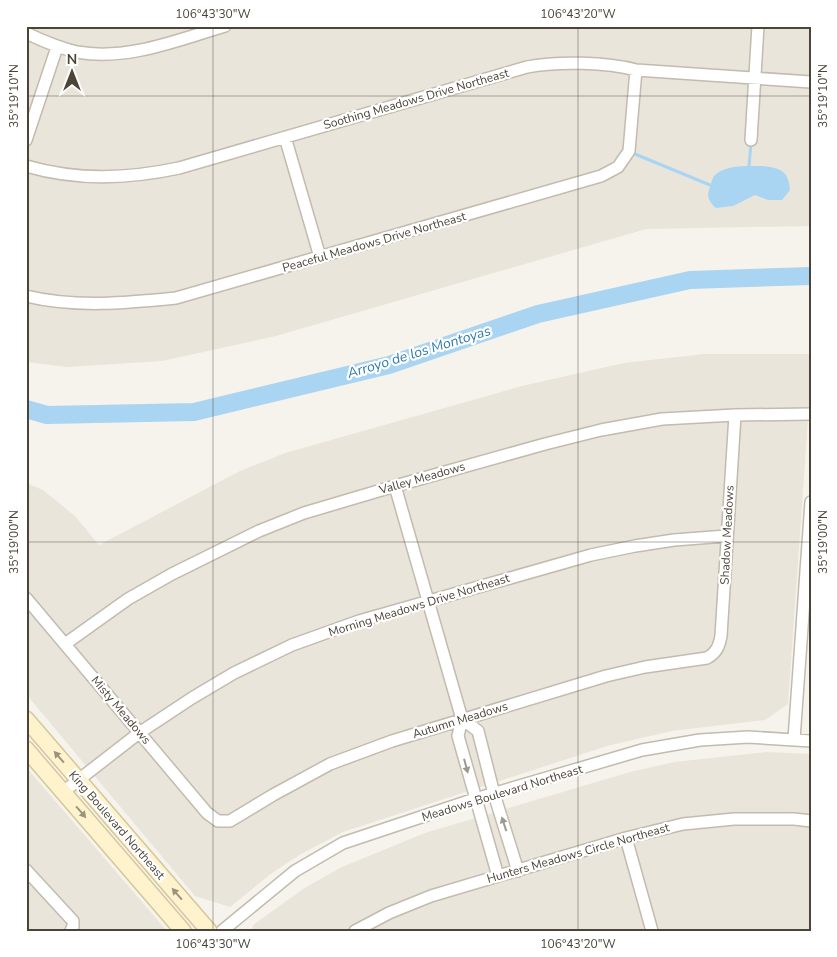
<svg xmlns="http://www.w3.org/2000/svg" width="837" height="957" font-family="'Nunito Sans',sans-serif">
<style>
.residential{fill:#eae5da}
.water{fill:#a9d4f2}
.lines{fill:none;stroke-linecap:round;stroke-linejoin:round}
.stream{stroke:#a9d4f2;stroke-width:3}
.river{stroke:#a9d4f2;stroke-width:18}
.street-casing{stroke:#c2bbae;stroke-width:14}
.secondary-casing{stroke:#d6c79b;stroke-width:18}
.street{stroke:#fff;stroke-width:11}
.secondary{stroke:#fff3cd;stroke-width:15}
.oneway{fill:#9c937c}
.oneway2{fill:#9c9892}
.ticks{fill:none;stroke:#4b4439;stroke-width:1;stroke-opacity:0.45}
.labels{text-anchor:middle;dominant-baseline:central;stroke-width:4.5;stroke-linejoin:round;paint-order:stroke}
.street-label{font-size:12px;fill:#4b4439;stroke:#fff}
.water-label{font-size:14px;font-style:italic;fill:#2e7ab2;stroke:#fff}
.neatline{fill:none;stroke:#4b4439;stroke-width:2}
.ticks-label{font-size:12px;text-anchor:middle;fill:#4b4439}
</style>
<rect width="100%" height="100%" fill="#f6f3ec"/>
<!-- residential -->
<path class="residential" d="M 26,26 L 811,26 L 811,226 L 646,229 L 276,336 L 162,361 L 67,367 L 26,362 Z
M 704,354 L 811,354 L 811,377 L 788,704 L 765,720 L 672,731 L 607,746 L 343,832 L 301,854 L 272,873 L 230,907 L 195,896 L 26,694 L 26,483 L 43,490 L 75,516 L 99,545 L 240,471 L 285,453 L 522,386 L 624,363 Z
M 766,752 L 811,754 L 811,931 L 252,931 L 253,925 L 306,887 L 342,867 L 425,833 L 630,772 L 674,762 Z
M 26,767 L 167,931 L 26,931 Z"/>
<!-- water -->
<path class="water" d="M 763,166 C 782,169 788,170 790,190 L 782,200 L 768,200 L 755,195 L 733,206 L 716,208 C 709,202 706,196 710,187 C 711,184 712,179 714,176 C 725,164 749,166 763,166 Z"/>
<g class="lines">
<!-- stream -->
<path class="stream" d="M 630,152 L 710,185
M 749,166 L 751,143"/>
<!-- river -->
<path class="river" d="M 26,409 L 47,415 L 194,412 L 389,365 L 538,314 L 690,280 L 811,276"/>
<defs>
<path id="street" d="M 26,33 C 43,41 59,48 77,52 C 128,61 177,40 225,26
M 285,137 L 320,257
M 26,140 L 57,47
M 751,140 L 758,26
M 26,166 C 78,181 127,179 179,168 L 527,67 C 557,61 607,62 636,70 L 811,82
M 26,296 C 75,308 127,303 176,298 L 601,176 L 618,167 L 629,151 L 636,70
M 395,486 L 462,719 L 458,736 L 498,876
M 26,598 L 207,813 L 218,821 L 230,821 L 273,795 L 330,764 L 392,741 L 606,676 L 645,667 L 707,658 C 716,653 719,647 721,636 L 735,415
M 65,644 L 128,599 L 172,574 L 259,531 L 304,513 L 395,486 L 545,444 L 601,430 L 662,419 L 735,415 L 811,414
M 462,719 L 478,731 L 494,794 L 518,871
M 794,739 L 811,502
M 63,792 L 139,733 L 192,698 L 234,673 L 292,645 L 359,621 L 591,555 L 635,546 L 674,540 L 726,536
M 626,838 L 652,931
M 26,870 L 73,921 L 73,926 L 71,931
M 222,931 L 295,871 L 343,843 L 475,799 L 642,750 L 700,740 L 748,737 L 811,741
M 355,931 L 389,913 L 431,896 L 626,838 L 683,824 L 734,819 L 794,819 L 811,821"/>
<path id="secondary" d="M 26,719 L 209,931
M 26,749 L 183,931"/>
</defs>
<!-- street casing -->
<use href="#street" class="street-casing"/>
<!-- secondary casing -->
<use href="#secondary" class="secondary-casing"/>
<!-- street -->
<use href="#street" class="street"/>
<!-- secondary -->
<use href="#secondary" class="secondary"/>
</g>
<!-- one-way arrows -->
<defs><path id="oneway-solid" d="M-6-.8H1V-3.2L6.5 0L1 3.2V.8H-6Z" transform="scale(1.25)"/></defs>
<g class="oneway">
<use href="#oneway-solid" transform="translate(59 757) rotate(-131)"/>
<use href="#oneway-solid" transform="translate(81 812) rotate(49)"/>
<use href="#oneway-solid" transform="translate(177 894) rotate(-131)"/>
</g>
<g class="oneway2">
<use href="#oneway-solid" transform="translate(466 766) rotate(75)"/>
<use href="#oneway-solid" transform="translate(504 824) rotate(-108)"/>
</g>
<!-- ticks -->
<path class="ticks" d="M 213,26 L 213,931M 578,26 L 578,931M 26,96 L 811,96M 26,542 L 811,542"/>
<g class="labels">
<!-- street labels -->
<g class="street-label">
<text transform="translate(416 99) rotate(-16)">Soothing Meadows Drive Northeast</text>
<text transform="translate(374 242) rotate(-16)">Peaceful Meadows Drive Northeast</text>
<text transform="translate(422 478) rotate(-16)">Valley Meadows</text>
<text transform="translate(727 535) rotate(-87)">Shadow Meadows</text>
<text transform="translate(419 605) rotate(-17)">Morning Meadows Drive Northeast</text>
<text transform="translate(121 710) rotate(50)">Misty Meadows</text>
<text transform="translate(460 720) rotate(-17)">Autumn Meadows</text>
<text transform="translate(502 793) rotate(-17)">Meadows Boulevard Northeast</text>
<text transform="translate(117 825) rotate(49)">King Boulevard Northeast</text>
<text transform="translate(578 853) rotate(-16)">Hunters Meadows Circle Northeast</text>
</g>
<!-- water labels -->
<g class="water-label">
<text transform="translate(419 352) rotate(-17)">Arroyo de los Montoyas</text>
</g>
</g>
<!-- border -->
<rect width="837" height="957" fill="none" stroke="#ffffff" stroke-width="55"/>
<!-- north arrow -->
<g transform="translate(72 72)" stroke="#ffffff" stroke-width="4" paint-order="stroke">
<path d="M0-4L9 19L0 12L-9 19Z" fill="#4b4439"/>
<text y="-8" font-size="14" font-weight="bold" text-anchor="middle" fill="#4b4439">N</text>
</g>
<rect x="28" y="28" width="782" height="902" class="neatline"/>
<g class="ticks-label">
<text x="213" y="18">106°43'30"W</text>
<text x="578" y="18">106°43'20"W</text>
<text transform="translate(14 96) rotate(-90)" y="4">35°19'10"N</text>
<text transform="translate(823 96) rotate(-90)" y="4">35°19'10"N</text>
<text transform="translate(14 542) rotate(-90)" y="4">35°19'00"N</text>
<text transform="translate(823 542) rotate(-90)" y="4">35°19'00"N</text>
<text x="213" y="948">106°43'30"W</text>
<text x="578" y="948">106°43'20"W</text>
</g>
</svg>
